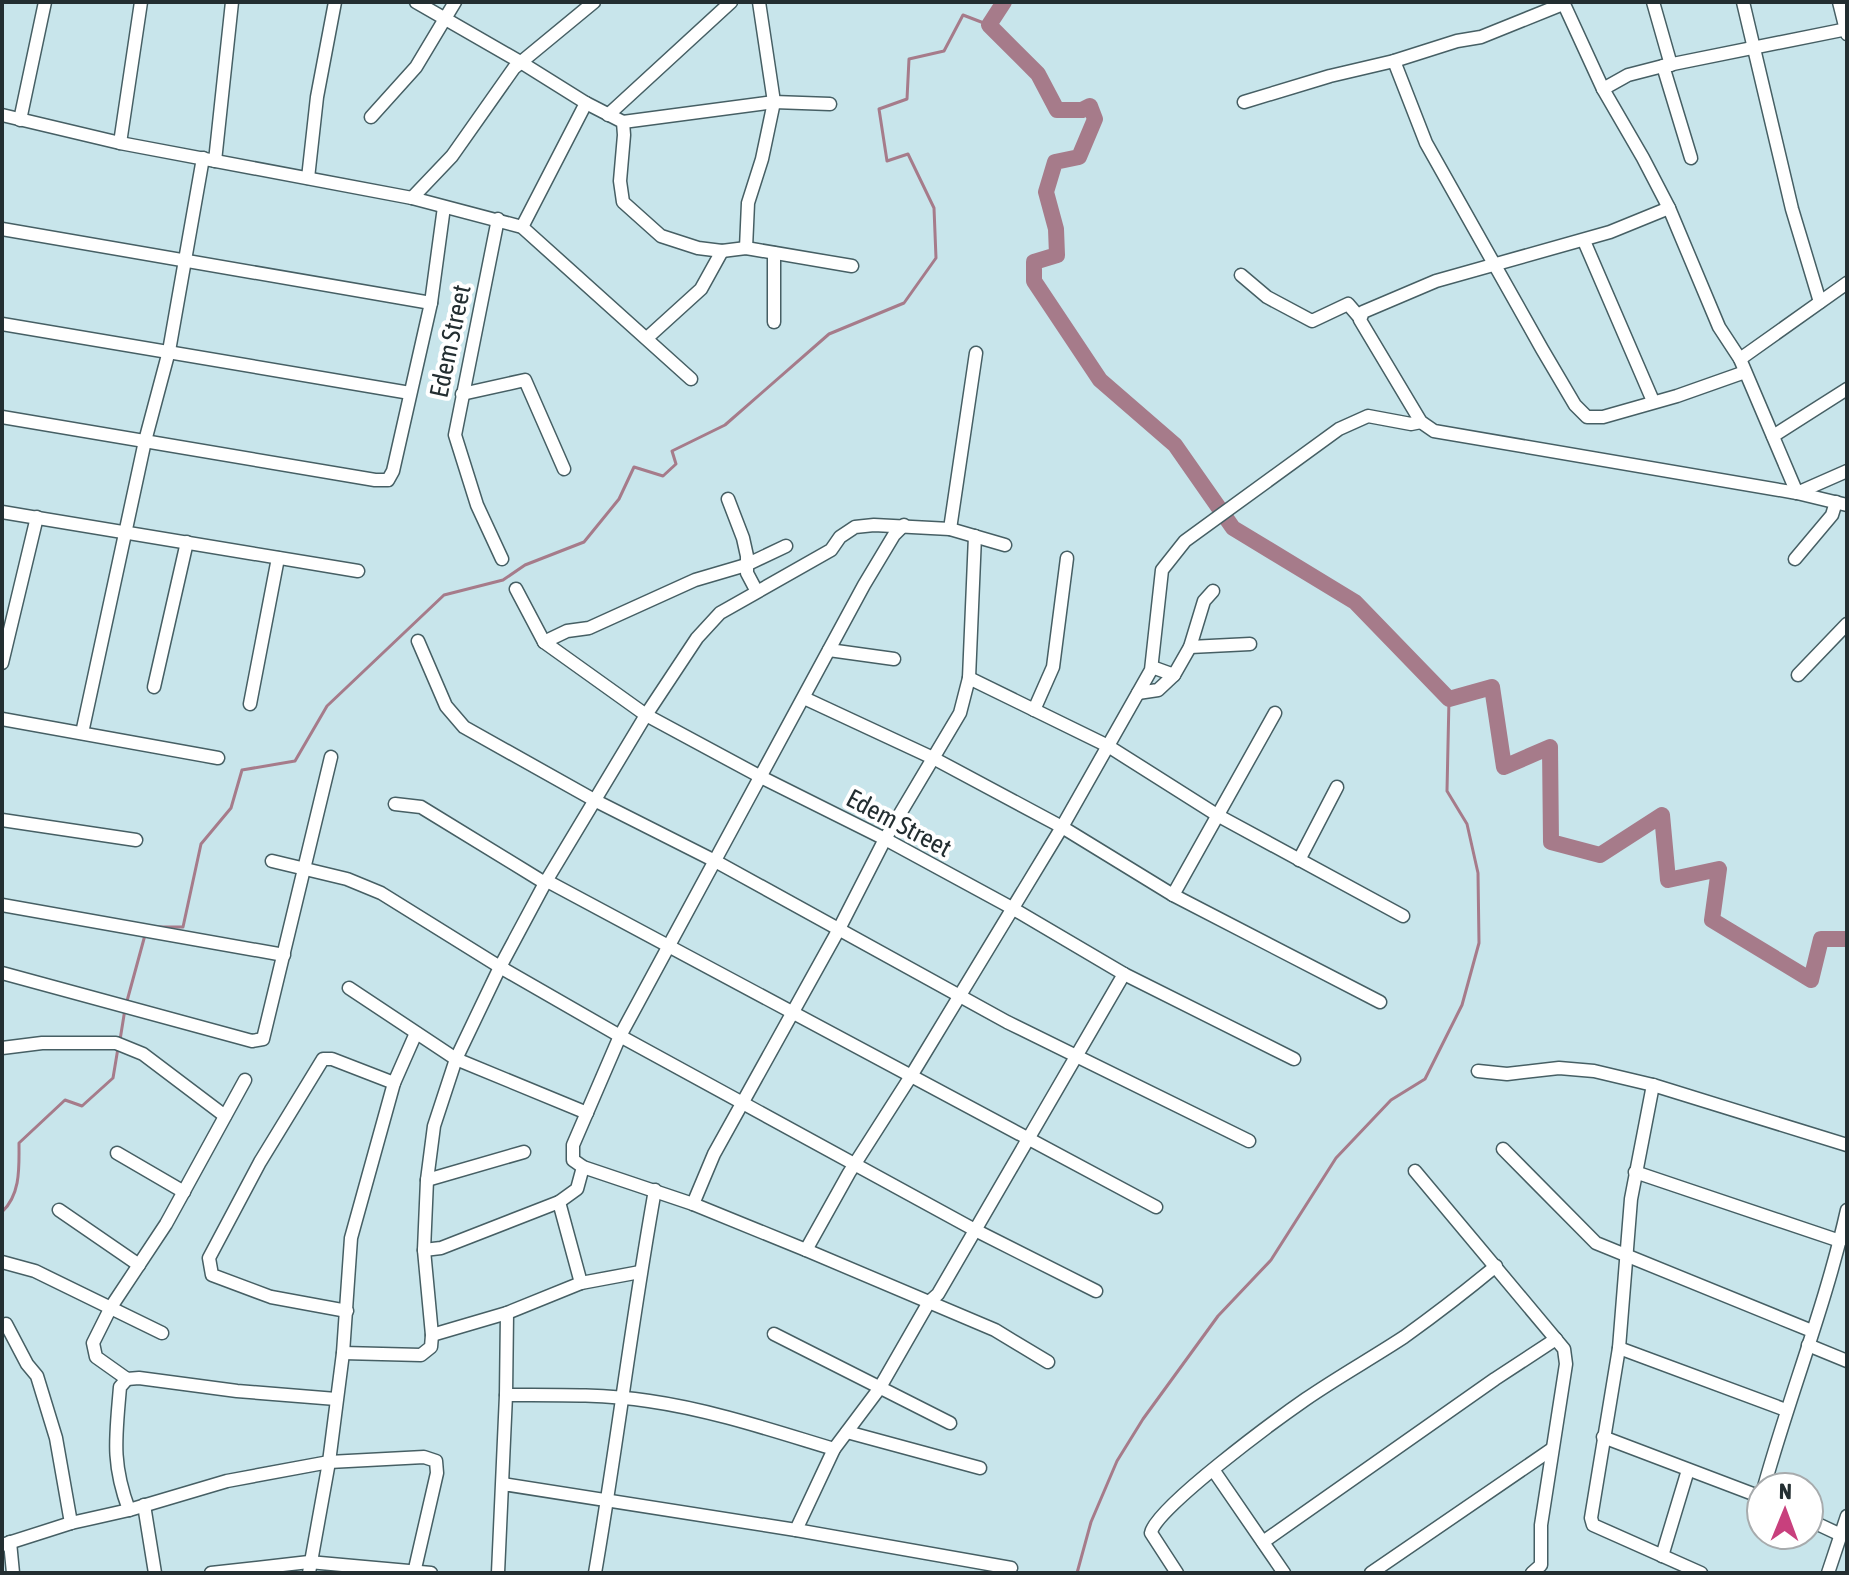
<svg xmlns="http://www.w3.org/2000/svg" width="1849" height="1575" viewBox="0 0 1849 1575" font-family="'Asap Condensed',sans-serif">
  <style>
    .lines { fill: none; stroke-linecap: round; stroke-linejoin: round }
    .stream { stroke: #a67b8a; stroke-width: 3 }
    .river { stroke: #a67b8a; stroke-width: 16 }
    .minor-casing { stroke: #465f64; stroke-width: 15 }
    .minor { stroke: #fff; stroke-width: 12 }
    .labels { text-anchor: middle; stroke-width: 8; stroke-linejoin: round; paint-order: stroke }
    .street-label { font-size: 26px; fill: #232e31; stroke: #fff }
  </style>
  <rect width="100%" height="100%" fill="#c8e5eb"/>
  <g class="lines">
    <!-- stream -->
    <g class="stream">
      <polyline points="158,927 183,927 201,844 231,808 242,770 295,761 327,706 444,595 503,580 525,565 584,542 619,499 634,467 663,476 676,464 672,451 725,425 829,334 904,303 936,258 934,208 908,154 887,161 879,109 907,99 909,59 944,51 963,15 989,25"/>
      <polyline points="127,1001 145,935"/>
      <polyline points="120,1040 125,1009"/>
      <path d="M2,1212C21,1194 19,1167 19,1143L65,1100L82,1106L113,1078L118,1048"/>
      <polyline points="1077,1573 1091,1522 1117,1461 1143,1419 1218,1316 1271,1260 1336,1158 1391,1100 1425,1079 1462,1005 1479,943 1478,873 1467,824 1447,791 1449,699"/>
    </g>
    <!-- river -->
    <polyline class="river" points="1004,2 989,25 1038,74 1057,110 1082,110 1090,106 1095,119 1079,157 1055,162 1046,192 1056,229 1057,255 1034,262 1034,281 1100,380 1175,445 1233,528 1355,602 1449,699 1492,687 1504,767 1550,747 1551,842 1600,855 1662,815 1668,880 1719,869 1712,920 1811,980 1821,939 1847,939"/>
    <!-- minor casing -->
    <g class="minor-casing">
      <g id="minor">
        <polyline points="416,2 522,63 586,103 522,227"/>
        <polyline points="1563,2 1603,89 1643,158 1669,208 1719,327 1740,359 1797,493 1847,471"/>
        <polyline points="1653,2 1671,65"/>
        <polyline points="1743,2 1792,209 1820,302"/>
        <polyline points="1839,2 1847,34"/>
        <polyline points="1394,61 1426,143 1542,349 1575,405 1587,417 1603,417 1677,396 1745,372"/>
        <polyline points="1663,66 1691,158"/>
        <polyline points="1603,89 1628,75 1663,66 1847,29"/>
        <polyline points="1244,102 1330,76 1394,61 1457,41 1481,37 1563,4"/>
        <polyline points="586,103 623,122 624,135 620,181 623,202 661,236 698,248 722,251 746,248 852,266"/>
        <polyline points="2,115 120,143 412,198 522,227 691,379"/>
        <polyline points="608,115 731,2"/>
        <polyline points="371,117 416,67 455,2"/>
        <polyline points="20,120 45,2"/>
        <polyline points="623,122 774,102 830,104"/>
        <polyline points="120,143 141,2"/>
        <polyline points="215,161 232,2"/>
        <polyline points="308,178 317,97 335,2"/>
        <polyline points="412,198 452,156 514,68 594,2"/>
        <polyline points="1669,208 1610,232 1436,281 1363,312 1360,320 1421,422 1434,431 1797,493 1847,505"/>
        <polyline points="498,219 455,435 477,505 502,559"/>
        <polyline points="2,229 431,303"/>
        <polyline points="1584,241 1653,401"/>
        <polyline points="746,248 748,203 762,159 774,102 759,2"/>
        <polyline points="774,253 774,322"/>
        <polyline points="1241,275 1267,297 1312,321 1348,304 1360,318"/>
        <polyline points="2,324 410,393"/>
        <polyline points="647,338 701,289 722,251"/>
        <polyline points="1740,359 1847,283"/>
        <polyline points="462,394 525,380 564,469"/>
        <polyline points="2,417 375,480 388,480 393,471 431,303 444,207"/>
        <polyline points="1773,436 1847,389"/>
        <polyline points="728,499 743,538 747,556 747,573 756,590"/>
        <polyline points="2,512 358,571"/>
        <polyline points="904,525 894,535 864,585 620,1036 573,1145 573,1160 583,1167 693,1204 806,1250 995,1330 1048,1362"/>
        <polyline points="950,529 976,353"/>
        <polyline points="1795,559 1832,515 1836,502"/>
        <polyline points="516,589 544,642 646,715 761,777 885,839 1012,908 1124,974 1294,1059"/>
        <polyline points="418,641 446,706 464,727 596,801 715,861 1007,1022 1249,1141"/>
        <polyline points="544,642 567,631 589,628 695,580 746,565 786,546"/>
        <polyline points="1190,647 1250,644"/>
        <polyline points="829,650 894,659"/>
        <polyline points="2,663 37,517"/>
        <polyline points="1152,667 1174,675 1190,647 1204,601 1213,591"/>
        <polyline points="1798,675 1847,624"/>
        <polyline points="969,678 1108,746 1217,815 1403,916"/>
        <polyline points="154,687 187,542"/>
        <polyline points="1138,693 1158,690 1174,675"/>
        <polyline points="804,698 933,758 1062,827 1173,895 1380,1002"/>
        <polyline points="250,704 278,558"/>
        <polyline points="1034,710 1053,667 1067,558"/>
        <polyline points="2,719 218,758"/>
        <polyline points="82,733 145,441 169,351 203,158"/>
        <polyline points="395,804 421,807 545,883"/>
        <polyline points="2,820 136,840"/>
        <polyline points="1299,860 1337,787"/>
        <polyline points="272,861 347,879 381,893 500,967 620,1036 975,1230 1096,1291"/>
        <polyline points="547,881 1156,1207"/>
        <polyline points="1173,895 1275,713"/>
        <polyline points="2,905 284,955"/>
        <polyline points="2,973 252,1041 263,1039 331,757"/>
        <polyline points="349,988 456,1059 587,1113"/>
        <polyline points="2,1048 42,1043 116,1043 143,1054 225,1116"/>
        <polyline points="1478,1071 1507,1074 1559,1068 1594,1071 1653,1085 1847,1145"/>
        <polyline points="245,1080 166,1224 111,1307 93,1343 96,1357 127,1379 139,1378 237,1391 336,1399"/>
        <polyline points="1653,1085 1631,1199 1619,1348 1591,1518 1593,1525 1701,1573"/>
        <polyline points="1503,1149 1596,1243 1812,1331"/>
        <polyline points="117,1153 184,1192"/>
        <polyline points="1415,1171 1564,1349 1566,1364 1541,1525 1541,1565 1532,1573"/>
        <polyline points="1635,1172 1840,1241"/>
        <polyline points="427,1180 524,1152"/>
        <polyline points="559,1202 581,1283"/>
        <polyline points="693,1204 714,1154 839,929 885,839 960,713 969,678 975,536"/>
        <polyline points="59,1210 139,1265"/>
        <polyline points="424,1250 441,1248 559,1202 577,1189 583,1167"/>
        <polyline points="806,1250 849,1173 911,1076 1062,827 1151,670 1162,570 1185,541 1339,429 1368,416 1411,424 1421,422"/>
        <polyline points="2,1262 35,1271 162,1333"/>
        <polyline points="347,1311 271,1297 212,1275 209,1258 260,1162 323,1059 332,1059 394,1083"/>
        <polyline points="6,1324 27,1364 37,1376 56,1438 71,1523"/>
        <polyline points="774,1334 950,1423"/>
        <polyline points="432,1335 507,1313 581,1283 640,1272"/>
        <polyline points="1808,1345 1847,1361"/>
        <polyline points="1619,1348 1786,1410"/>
        <polyline points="343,1353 421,1355 431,1347 432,1335 424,1250 427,1180 434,1126 456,1059 500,967 545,883 646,715 697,638 720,613 831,550 840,537 855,527 874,525 950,529 1005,545"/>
        <path d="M127,1379L120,1387C116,1436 111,1462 129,1510"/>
        <path d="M506,1395C553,1395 602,1394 649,1401C712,1410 774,1431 834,1449"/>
        <polyline points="847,1432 980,1468"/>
        <polyline points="1603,1437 1761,1497"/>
        <polyline points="1214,1471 1284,1573"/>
        <polyline points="503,1484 796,1530 1011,1568"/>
        <path d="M1764,1487C1790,1394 1826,1304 1847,1210"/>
        <polyline points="144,1505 155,1573"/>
        <polyline points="1809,1520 1841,1535"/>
        <polyline points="796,1530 834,1449 879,1389 929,1302 938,1294 1124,974"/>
        <polyline points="10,1542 13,1573"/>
        <polyline points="1263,1542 1495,1379 1556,1339"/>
        <polyline points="2,1545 71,1523 129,1510 227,1481 329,1462 424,1457 436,1461 437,1473 414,1573"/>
        <polyline points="1662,1556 1688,1470"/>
        <polyline points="211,1573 309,1562 431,1573"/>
        <polyline points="309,1573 329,1462 343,1353 351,1238 394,1083 416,1033"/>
        <polyline points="498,1573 506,1395 507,1313"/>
        <path d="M595,1573C617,1446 632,1317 655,1190"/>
        <path d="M1177,1573L1151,1533C1154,1509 1280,1417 1306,1399C1338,1377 1372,1358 1404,1337C1436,1314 1466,1291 1496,1266"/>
        <polyline points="1371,1573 1552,1449"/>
        <polyline points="1828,1573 1847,1516"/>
      </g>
    </g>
    <!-- minor -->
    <use href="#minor" class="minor"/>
  </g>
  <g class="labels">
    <!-- street labels -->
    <g class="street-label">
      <text transform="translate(450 341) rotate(-78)" y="9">Edem Street</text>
      <text transform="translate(899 823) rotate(28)" y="9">Edem Street</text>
    </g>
  </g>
  <!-- border -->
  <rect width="1849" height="1575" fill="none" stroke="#232e31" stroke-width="8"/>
  <!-- north arrow -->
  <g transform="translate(1785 1511) rotate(1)"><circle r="38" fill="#ffffff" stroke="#a7abad" stroke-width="2"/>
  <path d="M0-6L14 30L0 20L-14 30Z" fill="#c8407d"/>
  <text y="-12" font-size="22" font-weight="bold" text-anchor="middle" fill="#232e31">N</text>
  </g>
</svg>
